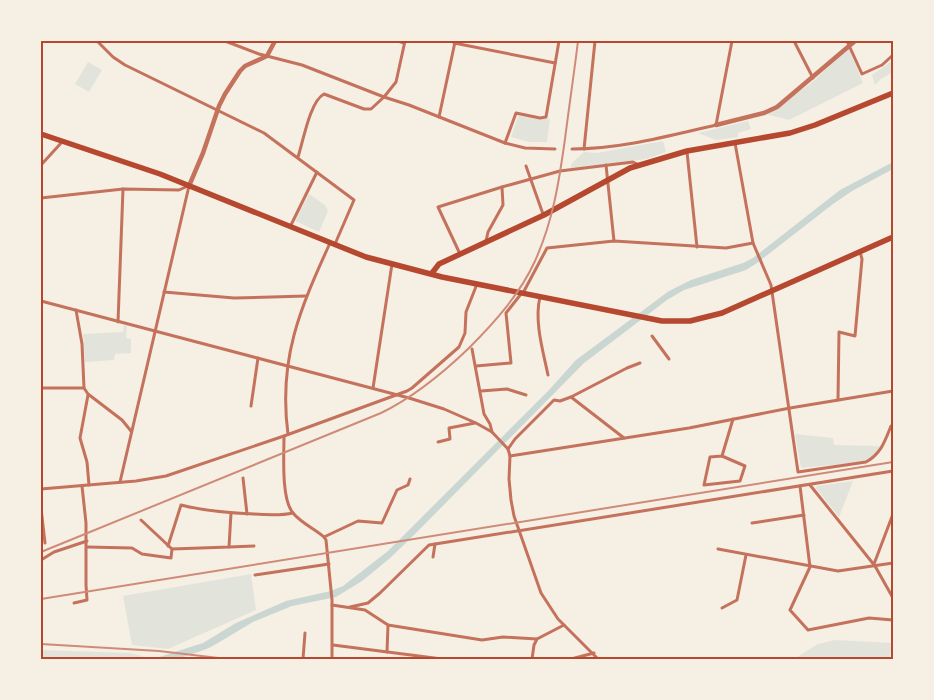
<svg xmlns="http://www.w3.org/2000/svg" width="934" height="700" viewBox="0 0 934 700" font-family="Ubuntu,sans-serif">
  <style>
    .green { fill: #e2e4dc }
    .water { fill: #c9d6d2 }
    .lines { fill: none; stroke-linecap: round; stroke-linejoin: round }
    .minor { stroke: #c5725c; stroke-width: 3 }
    .tertiary { stroke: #c5725c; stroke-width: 4.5 }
    .primary { stroke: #b5482f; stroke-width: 5.5 }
    .rail { stroke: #cf8b77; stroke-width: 2 }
    .neatline { fill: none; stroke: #b5482f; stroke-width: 2 }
  </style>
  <rect width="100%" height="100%" fill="#f6efe4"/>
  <!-- green -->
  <g class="green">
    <polygon points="849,48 863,83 789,120 766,114 810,84"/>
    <polygon points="893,60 893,72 881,79 875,85 872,75"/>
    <polygon points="88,62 102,70 89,92 75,84"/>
    <polygon points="519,114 550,119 547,142 529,142 511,137"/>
    <polygon points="748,121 751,129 738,133 738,137 716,140 698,133"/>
    <polygon points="663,141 666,152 646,159 571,168 571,164 584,152 597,153"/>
    <polygon points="309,194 325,205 328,211 319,232 295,221"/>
    <polygon points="124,325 127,326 126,338 131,339 131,353 115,354 114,360 85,362 83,334 123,332"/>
    <polygon points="795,434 833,438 834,445 880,446 874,459 866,462 801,468"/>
    <polygon points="853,481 839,517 816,488 817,486"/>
    <polygon points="251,574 256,610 168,649 132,645 123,596"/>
    <polygon points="835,640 893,643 893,650 888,659 794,659 818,644"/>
    <polygon points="41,650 130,653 149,658 41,659"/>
  </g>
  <!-- water -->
  <polygon class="water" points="893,162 893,169 852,191 833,204 757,263 746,270 684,290 667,300 584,363 413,536 389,559 362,581 336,597 292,606 253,622 211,647 201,651 177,659 153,659 203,643 236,623 286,601 331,591 343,586 388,551 549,390 576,360 669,291 691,280 743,263 753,258 840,190"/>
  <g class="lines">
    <!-- minor -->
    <g class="minor">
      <polyline points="97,41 113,57 125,65 264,133 354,200 335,244"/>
      <polyline points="225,41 259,54 302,65 384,97 409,105 505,143 525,148 555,149"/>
      <polyline points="398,41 404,43"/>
      <polyline points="794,41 813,78"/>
      <polyline points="847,41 862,74 882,65 893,55"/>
      <polyline points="454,43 555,63"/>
      <polyline points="439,117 455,42"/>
      <polyline points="505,143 516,113 540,118 546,117 559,41"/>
      <path d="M735,143L753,243L771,285L798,472L866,462C881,454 885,441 891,426H893"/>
      <path d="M572,149C621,149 668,136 716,125L732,41"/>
      <polyline points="584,149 595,41"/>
      <polyline points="687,152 697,247"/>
      <path d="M298,157C303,142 310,101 324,94L364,109H371L384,97L396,82L405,41"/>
      <polyline points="41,165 62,142"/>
      <polyline points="606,165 614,241"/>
      <polyline points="526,166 543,214"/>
      <polyline points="41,198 123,189 179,190 188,186"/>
      <polyline points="290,227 317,172"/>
      <polyline points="486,241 488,232 503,205 502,187 560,171 633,162 639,165"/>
      <polyline points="460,254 438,207 502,187"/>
      <polyline points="164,292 234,298 306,296"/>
      <polyline points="523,293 547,248 614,241 726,248 753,243"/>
      <path d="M540,297C534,321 543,351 548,375"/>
      <polyline points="41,301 409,398 444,409 476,423 492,432 508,449 510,456 509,479 511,500 514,516 541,593 558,619 598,659"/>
      <polyline points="76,310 82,344 84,388 88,394 122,420 131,431"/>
      <polyline points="118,322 123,189"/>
      <polyline points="652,336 669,359"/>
      <polyline points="472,349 484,414 490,424 492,432"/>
      <polyline points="476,366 511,363 506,313 521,294"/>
      <polyline points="41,388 84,388"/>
      <polyline points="373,388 392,264"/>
      <polyline points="481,391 507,389 526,395"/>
      <polyline points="88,395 80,438 87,462 89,485"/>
      <polyline points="838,400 839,332 855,336 862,259 860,252"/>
      <polyline points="251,406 258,358"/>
      <path d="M288,434C278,359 300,309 330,243"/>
      <path d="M284,436C284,455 281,499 293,513C301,523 315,529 324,537L326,540L332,600V659"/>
      <polyline points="624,438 571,397 627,368 640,363"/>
      <polyline points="438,442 450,439 449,428 475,423"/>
      <polyline points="508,449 515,439 554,400 560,401 571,397"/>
      <polyline points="510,456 689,428 790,408 893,391"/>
      <polyline points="722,456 710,457 704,485 740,481 745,466 722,456 733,419"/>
      <polyline points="243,478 247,514"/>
      <polyline points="120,482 189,186"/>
      <polyline points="810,485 875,566 893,598"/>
      <polyline points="800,486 810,567 790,610 808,630 869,618 893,620"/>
      <polyline points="41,489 136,481 166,476 284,436 407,391 412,388 459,347 465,333 466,312 477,284"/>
      <polyline points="41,508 45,543"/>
      <polyline points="141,520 172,549"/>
      <polyline points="752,523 804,515"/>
      <polyline points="324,537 358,521 382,523 397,490 408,485 410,479"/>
      <path d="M168,546L181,505C205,511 229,513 254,514C267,515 280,516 293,513"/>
      <polyline points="87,547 132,548 142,554 171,558 172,549 229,547 231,513"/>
      <polyline points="229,547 254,546"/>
      <polyline points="718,549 838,571 893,563"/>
      <polyline points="433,557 435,544"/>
      <polyline points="41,560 54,552 87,541"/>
      <polyline points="874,564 893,514"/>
      <polyline points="255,575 329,564"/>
      <polyline points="74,603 87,600 86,585 86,523 82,486"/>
      <polyline points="332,605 365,610 388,625 482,640 503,637 537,639 564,625"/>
      <polyline points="350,607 368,603 380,593 429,545 893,471"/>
      <polyline points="722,608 737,600 746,555"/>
      <polyline points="333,645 442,659"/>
      <polyline points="387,652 388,625"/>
      <polyline points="303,659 305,633"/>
      <polyline points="532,659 534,645 537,639"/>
      <polyline points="571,659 594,653"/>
    </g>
    <!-- tertiary -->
    <g class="tertiary">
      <polyline points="716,125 764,113 777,107 855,41"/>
      <polyline points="189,186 203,153 219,106 225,94 240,71 245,66 267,56 275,41"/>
    </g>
    <!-- primary -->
    <g class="primary">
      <polyline points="41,134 160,174 366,257 442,277 662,321 690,321 722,313 893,237"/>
      <polyline points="432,273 439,264 544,215 630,168 687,151 790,133 815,125 893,93"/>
    </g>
    <!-- rail -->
    <g class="rail">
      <path d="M41,552L381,413C414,397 442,374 469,348C495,322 520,294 535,261C553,221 559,182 565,139C569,107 574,74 578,41"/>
      <polyline points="41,599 893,462"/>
      <polyline points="41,644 159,651 227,659"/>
    </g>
  </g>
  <!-- border -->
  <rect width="934" height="700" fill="none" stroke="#f6efe4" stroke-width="85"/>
  <rect x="42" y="42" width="850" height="616" class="neatline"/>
</svg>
